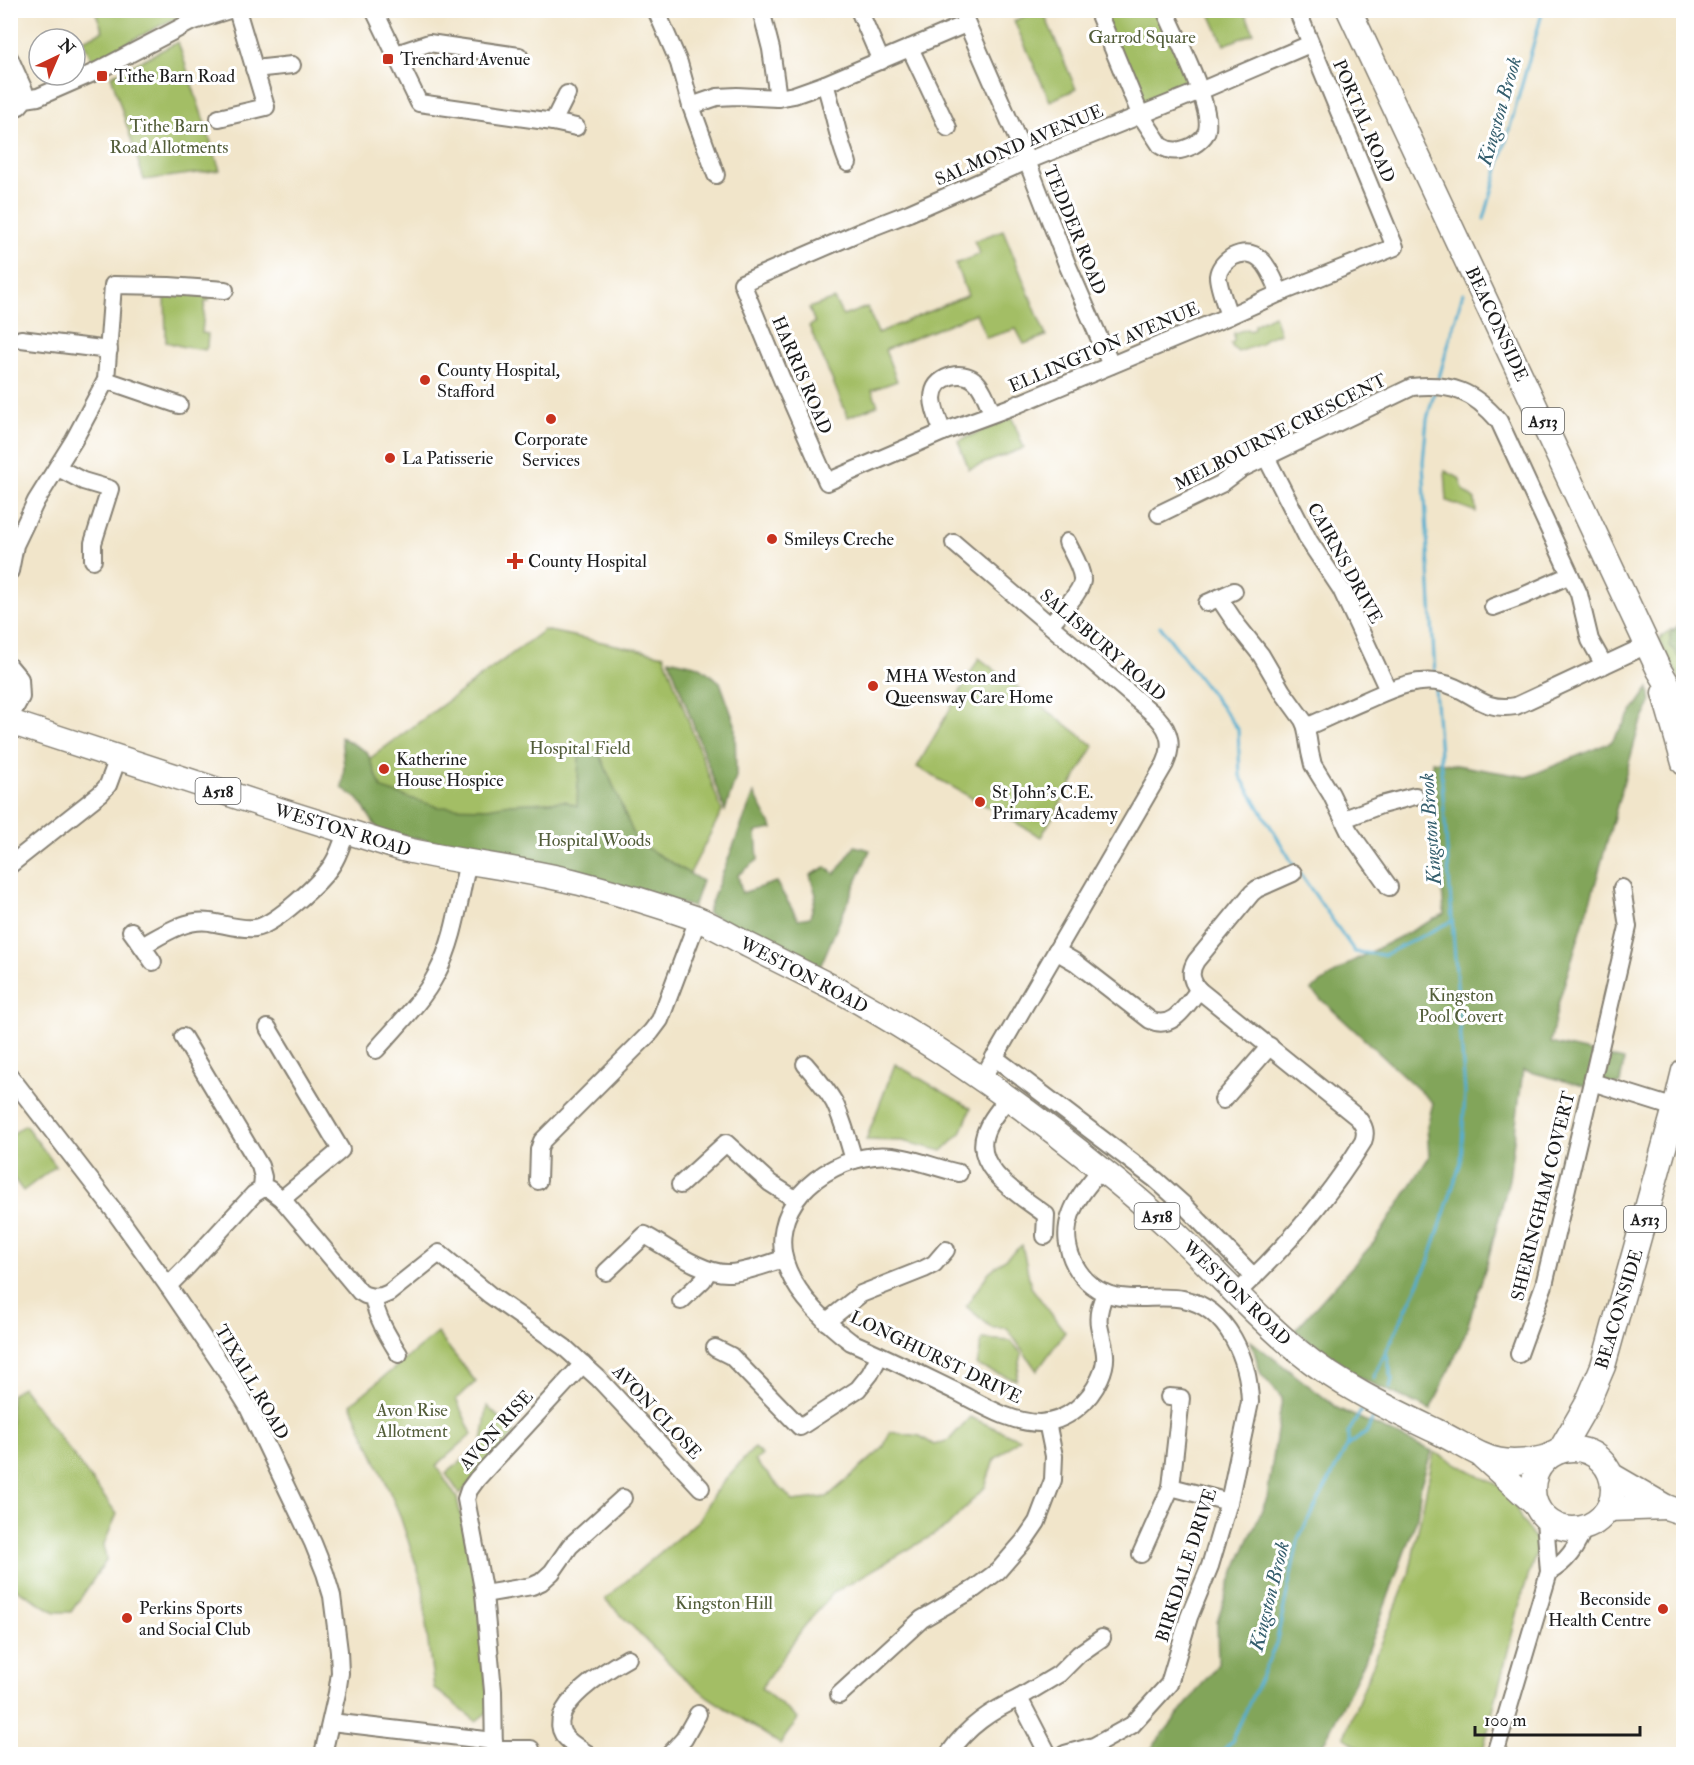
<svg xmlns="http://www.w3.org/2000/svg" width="1694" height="1765" viewBox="0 0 1694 1765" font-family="'IM FELL Double Pica',serif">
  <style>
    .green { fill: #a3be65; stroke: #606d40; stroke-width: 1.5 }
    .forest { fill: #82a55a; stroke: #4f603b; stroke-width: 1.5 }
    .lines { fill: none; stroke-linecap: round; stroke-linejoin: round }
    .stream { stroke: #52aed0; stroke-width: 3 }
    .minor-casing { stroke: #868073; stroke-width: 20 }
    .highway-casing { stroke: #868073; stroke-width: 27 }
    .minor { stroke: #fff; stroke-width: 16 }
    .highway { stroke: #fff; stroke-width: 24 }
    .poi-dot { fill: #c8321e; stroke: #fff; stroke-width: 2 }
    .labels { text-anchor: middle; stroke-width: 6; stroke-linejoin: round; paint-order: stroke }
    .shield { fill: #fff; stroke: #606060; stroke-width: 1.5 }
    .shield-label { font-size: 16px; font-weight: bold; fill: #1c1c1c }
    .park-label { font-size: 18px; fill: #525d39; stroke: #fff }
    .poi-label { font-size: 18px; fill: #1c1c1c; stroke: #fff; text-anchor: start }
    .street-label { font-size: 18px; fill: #1c1c1c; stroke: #fff }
    .water-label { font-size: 20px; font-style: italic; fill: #345e6d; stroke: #fff }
  </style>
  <rect width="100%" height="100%" fill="#fff"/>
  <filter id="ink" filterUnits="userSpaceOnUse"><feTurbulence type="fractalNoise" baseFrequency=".0167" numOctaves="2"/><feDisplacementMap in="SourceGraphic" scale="12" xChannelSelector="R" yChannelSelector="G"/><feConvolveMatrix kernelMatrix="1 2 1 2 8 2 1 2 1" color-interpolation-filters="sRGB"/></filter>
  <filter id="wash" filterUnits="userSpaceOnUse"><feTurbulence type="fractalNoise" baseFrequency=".008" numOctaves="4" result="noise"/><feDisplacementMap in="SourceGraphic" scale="24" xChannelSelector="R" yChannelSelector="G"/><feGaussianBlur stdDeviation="1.35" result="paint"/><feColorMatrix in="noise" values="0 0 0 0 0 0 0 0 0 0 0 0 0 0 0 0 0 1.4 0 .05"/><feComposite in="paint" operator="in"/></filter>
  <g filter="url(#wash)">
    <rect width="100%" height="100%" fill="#f1e5ca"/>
    <!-- green -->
    <g class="green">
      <polygon points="1039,10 1043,11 1076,89 1050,101 1014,21"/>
      <polygon points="95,11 193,11 179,16 92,61 83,40 103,31"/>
      <path d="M1102,11H1160L1187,79L1182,93C1168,98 1153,108 1139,98Z"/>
      <polygon points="1209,11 1244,11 1254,33 1224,45"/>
      <polygon points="178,42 220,170 144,180 111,76"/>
      <polygon points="1003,230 1046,336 1024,344 1016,329 986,338 976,313 885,350 897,381 872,390 878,405 848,417 809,326 815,323 809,308 834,299 843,316 867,307 878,333 968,295 955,264 980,254 974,241"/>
      <polygon points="165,292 210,293 209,301 205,301 202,333 208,334 207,347 205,350 184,347 166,342"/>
      <polygon points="1274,315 1280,333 1264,339 1261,344 1238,352 1233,348 1231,344 1234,341 1234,333 1247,329 1250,331 1254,329 1254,325"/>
      <polygon points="1012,418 1024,448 969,469 958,441"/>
      <polygon points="1445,471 1459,478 1464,491 1475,500 1476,512 1447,501"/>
      <polygon points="1672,629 1674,629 1670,634 1678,657 1683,660 1683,685 1659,641 1663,635"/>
      <polygon points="544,630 664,655 722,811 686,881 522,846 349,794 353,771"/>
      <polygon points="979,658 1094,746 1041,837 917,767"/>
      <polygon points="895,1064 971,1108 961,1133 942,1151 902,1141 866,1140"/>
      <polygon points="25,1125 56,1166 23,1191 11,1175 10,1136"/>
      <polygon points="1022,1245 1031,1287 1065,1332 1037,1371 1007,1328 992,1328 966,1306 989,1272"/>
      <polygon points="437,1333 476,1382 456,1399 472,1434 436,1466 457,1498 478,1594 489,1711 476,1721 434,1688 427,1635 423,1586 399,1513 351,1404"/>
      <polygon points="982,1339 1011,1341 1022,1354 1016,1380 977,1366"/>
      <polygon points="22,1387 117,1514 104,1544 106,1561 71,1612 55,1612 11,1586 11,1395"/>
      <polygon points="487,1406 515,1433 460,1494 446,1474 482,1443"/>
      <path d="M970,1417L1019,1439L994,1460L985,1487L947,1527L833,1593L803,1628L761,1688L798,1719L780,1744L708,1697L679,1673L605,1599L700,1519C710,1493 735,1469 754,1448L762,1455L755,1461L793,1501L827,1497L883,1448L890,1432L920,1436L934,1445L949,1440Z"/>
      <polygon points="1434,1452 1509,1491 1521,1519 1539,1544 1522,1595 1482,1754 1368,1754 1344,1737 1409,1574"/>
    </g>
    <!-- forest -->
    <g class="forest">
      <polygon points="1683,620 1683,660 1678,657 1675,651 1670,646 1670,634"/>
      <polygon points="669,659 699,666 720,682 735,724 736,777 725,811"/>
      <polygon points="1649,688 1651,703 1639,727 1595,885 1559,1001 1550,1043 1624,1060 1620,1084 1587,1087 1523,1070 1509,1179 1488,1260 1465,1334 1431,1410 1344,1371 1295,1330 1376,1240 1429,1157 1427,1126 1433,1103 1311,990 1353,961 1444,914 1432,761 1527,777 1611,742"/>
      <polygon points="341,737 367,752 382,789 438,807 488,808 510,804 565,801 577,806 579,754 599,752 637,842 702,881 693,907 509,856 379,831 358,799 342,788 344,766"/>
      <polygon points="754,793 773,829 756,832 758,860 738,875 742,893 776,882 798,919 810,917 816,895 810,875 826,867 835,874 855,846 870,850 820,967 707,913"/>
      <polygon points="1251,1341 1339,1409 1432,1451 1421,1484 1417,1518 1364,1663 1318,1754 1147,1754 1218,1664 1217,1622 1230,1582 1267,1498 1282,1398 1261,1374"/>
    </g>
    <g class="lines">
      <!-- stream -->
      <g class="stream">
        <polyline points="1484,219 1543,10"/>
        <polyline points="1438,381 1463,293"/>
        <polyline points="1434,393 1427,419 1423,462 1435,676"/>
        <polyline points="1160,626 1238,729 1240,776 1295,867"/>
        <polyline points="1299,872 1355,952 1384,955 1452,921"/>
        <polyline points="1373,1379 1385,1354"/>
        <polyline points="1390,1388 1392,1379 1386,1352 1428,1263 1461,1162 1465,1093 1435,688"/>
        <polyline points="1348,1445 1348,1433 1361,1411"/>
        <polyline points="1220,1754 1232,1741 1276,1644 1299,1537 1348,1445 1366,1433 1373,1418"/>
      </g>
    </g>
  </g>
  <g filter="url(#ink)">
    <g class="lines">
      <!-- minor casing -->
      <g class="minor-casing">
        <g id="minor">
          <polyline points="374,10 419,103 553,122 567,94"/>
          <polyline points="656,10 679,63 691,106 716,175"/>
          <polyline points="761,10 771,49 778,98"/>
          <polyline points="859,10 881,61"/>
          <polyline points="961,10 1027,161 1067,264 1111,365"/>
          <path d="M1097,10L1140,114L1161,146C1172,153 1181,151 1192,146C1197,143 1203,139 1206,133C1216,112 1175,34 1165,10"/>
          <polyline points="1297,10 1395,247 1280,293 1229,316 1011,407 943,432 827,482 783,382 742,283 860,232 909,213 1027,161 1200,91 1310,44"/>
          <polyline points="910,48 948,128"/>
          <polyline points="396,54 429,43 519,56"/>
          <polyline points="10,59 24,90 25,99"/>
          <polyline points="254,69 292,65"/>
          <path d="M825,84C834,110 837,138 848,163"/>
          <polyline points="691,106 717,97 737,96 778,98 794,95 825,84 966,24"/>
          <polyline points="10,110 19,106 25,99 38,97 93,73 191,22 229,10"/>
          <polyline points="219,118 266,107 237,10"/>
          <polyline points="553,122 576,127"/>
          <path d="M1229,316C1226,306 1218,286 1218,276C1219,268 1226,261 1232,257C1261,243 1271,273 1280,293"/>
          <polyline points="21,339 109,350"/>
          <polyline points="106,380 179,405"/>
          <path d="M943,432C935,412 922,386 951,376C959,374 968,375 974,380C983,387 988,403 992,413"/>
          <polyline points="1266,457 1309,541 1341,589 1388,690"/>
          <polyline points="58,468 83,481 110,489 93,543 93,560"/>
          <path d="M1159,514L1221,484L1241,469L1412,387C1452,383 1473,391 1499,421L1579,594L1590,640L1604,665"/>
          <path d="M954,543L1157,717C1171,732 1173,746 1165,764L982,1079"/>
          <polyline points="10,571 15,545 36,501 74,440 106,380 113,285 169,286 225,290"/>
          <polyline points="1219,598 1237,625 1261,655 1282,691 1303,720 1306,727 1310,752 1313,765 1331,794 1349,831 1389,887"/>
          <polyline points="1207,603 1234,591"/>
          <polyline points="1493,607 1523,596 1570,575"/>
          <path d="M1050,625C1058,614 1084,591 1082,578C1081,566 1072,553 1067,542"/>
          <polyline points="10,667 20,679 21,697 10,717"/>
          <path d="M1306,727C1325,719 1343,710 1362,702C1388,691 1413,677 1442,683C1472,689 1479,712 1516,706L1647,645"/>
          <polyline points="1344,819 1381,805 1415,796"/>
          <polyline points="10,865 101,793 108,785 118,758"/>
          <polyline points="1622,888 1628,927 1592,1082 1675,1108"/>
          <path d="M131,931L142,946C162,935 186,918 210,922C224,924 241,930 255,928C275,925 321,882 332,865C339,855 342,842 347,831"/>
          <polyline points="142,946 153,962"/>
          <path d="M1056,951L1075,962L1150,1020C1173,1031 1186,1005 1199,990L1358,1118C1364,1126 1367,1132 1363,1142C1328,1199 1285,1248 1236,1294"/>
          <path d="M1199,990C1191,981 1189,972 1196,961L1252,893L1257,889L1293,873"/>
          <polyline points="268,1028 341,1150 282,1199"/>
          <path d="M376,1050C397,1026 422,1002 437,973C455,939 459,899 468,862"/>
          <polyline points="994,1057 1156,1180 1184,1205 1254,1277"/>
          <path d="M805,1064C815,1076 826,1088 834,1102C843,1120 848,1140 854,1160"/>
          <polyline points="10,1076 115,1212 168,1286 227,1373 247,1405 313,1543 325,1573 332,1596 339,1651 340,1673 337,1693 323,1754"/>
          <path d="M1008,1099C999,1109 989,1121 985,1134C973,1170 1023,1197 1046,1215L1045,1236"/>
          <polyline points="1223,1100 1270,1046"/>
          <path d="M959,1173C931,1167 903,1153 874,1156C819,1162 764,1211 788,1270C799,1297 828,1325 851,1342C886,1357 920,1374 955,1391C981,1404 1010,1423 1040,1423C1067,1422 1090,1401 1100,1378C1110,1356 1103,1347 1099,1325C1097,1314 1101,1303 1105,1293"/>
          <polyline points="538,1181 539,1150 542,1141 651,1032 660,1020 698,919"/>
          <polyline points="680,1185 726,1143 770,1183 795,1199"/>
          <path d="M262,1189H269L282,1199L360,1292L365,1295L373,1297C377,1319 388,1336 399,1354"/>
          <path d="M606,1272L645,1235C668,1248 704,1275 730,1273C748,1272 766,1264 784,1259"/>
          <polyline points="168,1286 187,1267 254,1194 262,1189 263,1177 260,1166 183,1037"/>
          <polyline points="373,1297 382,1296 389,1293 439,1253 490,1295 564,1347 598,1378 701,1488"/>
          <polyline points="681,1301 703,1280 709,1270"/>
          <polyline points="826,1322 861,1294 924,1269 934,1264 946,1250"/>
          <polyline points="715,1348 731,1356 800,1427 858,1389 870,1374 880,1355"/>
          <polyline points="1519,1354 1544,1285 1592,1082"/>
          <polyline points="1169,1397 1181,1398 1171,1487 1229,1502"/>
          <polyline points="1141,1554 1171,1487"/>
          <path d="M1549,1572C1566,1563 1578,1546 1583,1529"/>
          <polyline points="484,1594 532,1586 541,1582 552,1572 570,1546 623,1498"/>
          <polyline points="839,1695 922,1619 974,1589 998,1571 1024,1541 1037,1522 1053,1480 1054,1456 1047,1422"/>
          <polyline points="331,1722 494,1741"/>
          <polyline points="494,1749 531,1749"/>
          <path d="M950,1752C968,1726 991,1711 1019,1698"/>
          <polyline points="494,1754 493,1691 484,1594 466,1499 469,1490 477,1479 583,1364"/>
          <path d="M588,1754C580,1749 568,1742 563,1734C547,1706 608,1669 628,1658"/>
          <polyline points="670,1754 684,1739 698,1714"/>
          <polyline points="1048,1754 1019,1698 1059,1674 1079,1654 1102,1638"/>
          <path d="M1065,1754L1094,1746L1132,1725L1169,1684L1189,1617L1210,1566L1229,1502L1250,1402C1249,1361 1229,1308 1183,1299C1161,1295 1137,1301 1115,1296C1080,1289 1058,1248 1071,1214C1077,1197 1090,1183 1101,1169"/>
          <polyline points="1495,1754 1549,1572 1545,1520"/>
        </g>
      </g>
      <!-- highway casing -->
      <g class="highway-casing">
        <g id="highway">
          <polyline points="1349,10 1659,670 1684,711"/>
          <polyline points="1664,693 1684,763"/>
          <path d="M10,722L263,805L403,849C461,863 522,868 580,883C618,893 658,905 695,918C713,925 731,936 748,945C778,960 808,975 838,990C931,1041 1020,1103 1102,1170C1125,1188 1147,1207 1168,1226C1212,1267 1252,1313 1298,1351C1339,1385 1388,1408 1436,1431C1483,1454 1493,1471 1548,1457"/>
          <circle cx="1573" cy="1489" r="40"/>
          <polyline points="1560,1451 1586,1406 1603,1366 1675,1108 1684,1071"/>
          <polyline points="1483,1457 1535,1504"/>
          <polyline points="1611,1475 1666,1507 1684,1513"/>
          <polyline points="1608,1509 1666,1507"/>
        </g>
      </g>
      <!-- minor -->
      <use href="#minor" class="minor"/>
      <!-- highway -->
      <use href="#highway" class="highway"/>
    </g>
  </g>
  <!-- markers -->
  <g class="poi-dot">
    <rect x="382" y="53" width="12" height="12" rx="3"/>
    <rect x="96" y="70" width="12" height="12" rx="3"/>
    <circle cx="425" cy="380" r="6"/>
    <circle cx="551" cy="419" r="6"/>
    <circle cx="390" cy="458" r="6"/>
    <circle cx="772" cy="539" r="6"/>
    <path d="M512 552h6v6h6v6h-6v6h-6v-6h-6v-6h6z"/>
    <circle cx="873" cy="686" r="6"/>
    <circle cx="384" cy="769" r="6"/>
    <circle cx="980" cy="802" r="6"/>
    <circle cx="1663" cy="1609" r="6"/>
    <circle cx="127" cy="1618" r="6"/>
  </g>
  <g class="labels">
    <!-- shield labels -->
    <g class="shield">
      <rect x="1522" y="408" width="42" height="26" rx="4.5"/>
      <rect x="195.5" y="778" width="45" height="26" rx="4.5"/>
      <rect x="1134.5" y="1203" width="45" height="26" rx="4.5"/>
      <rect x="1624" y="1206" width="42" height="26" rx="4.5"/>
    </g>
    <g class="shield-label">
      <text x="1543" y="427">A513</text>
      <text x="218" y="797">A518</text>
      <text x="1157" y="1222">A518</text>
      <text x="1645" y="1225">A513</text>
    </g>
    <!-- park labels -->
    <g class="park-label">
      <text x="1142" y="43">Garrod Square</text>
      <text x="169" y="132">Tithe Barn<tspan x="169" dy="21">Road Allotments</tspan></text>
      <text x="580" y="754">Hospital Field</text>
      <text x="594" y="846">Hospital Woods</text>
      <text x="1461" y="1001">Kingston<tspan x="1461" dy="21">Pool Covert</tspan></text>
      <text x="412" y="1416">Avon Rise<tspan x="412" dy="21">Allotment</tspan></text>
      <text x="724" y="1609">Kingston Hill</text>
    </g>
    <!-- poi labels -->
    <g class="poi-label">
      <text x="400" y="65">Trenchard Avenue</text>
      <text x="114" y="82">Tithe Barn Road</text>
      <text x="437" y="376">County Hospital,<tspan x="437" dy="21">Stafford</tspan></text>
      <text x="551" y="445" text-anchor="middle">Corporate<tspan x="551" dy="21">Services</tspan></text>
      <text x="402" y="464">La Patisserie</text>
      <text x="784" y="545">Smileys Creche</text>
      <text x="528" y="567">County Hospital</text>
      <text x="885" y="682">MHA Weston and<tspan x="885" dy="21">Queensway Care Home</tspan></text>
      <text x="396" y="765">Katherine<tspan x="396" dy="21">House Hospice</tspan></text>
      <text x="992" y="798">St John's C.E.<tspan x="992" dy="21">Primary Academy</tspan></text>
      <text x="1651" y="1605" text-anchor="end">Beconside<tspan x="1651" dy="21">Health Centre</tspan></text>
      <text x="139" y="1614">Perkins Sports<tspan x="139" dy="21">and Social Club</tspan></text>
    </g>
    <!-- street labels -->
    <g class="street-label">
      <text transform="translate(1364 121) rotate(67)" y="6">PORTAL ROAD</text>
      <text transform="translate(1019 145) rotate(-23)" y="6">SALMOND AVENUE</text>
      <text transform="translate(1075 230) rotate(68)" y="6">TEDDER ROAD</text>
      <text transform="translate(1497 324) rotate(65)" y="6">BEACONSIDE</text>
      <text transform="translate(1104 347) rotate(-23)" y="6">ELLINGTON AVENUE</text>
      <text transform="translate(802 375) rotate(67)" y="6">HARRIS ROAD</text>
      <text transform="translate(1280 432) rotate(-27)" y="6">MELBOURNE CRESCENT</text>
      <text transform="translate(1345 563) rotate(61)" y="6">CAIRNS DRIVE</text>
      <text transform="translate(1103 645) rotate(41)" y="6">SALISBURY ROAD</text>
      <text transform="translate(343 830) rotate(17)" y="6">WESTON ROAD</text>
      <text transform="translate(804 975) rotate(28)" y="6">WESTON ROAD</text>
      <text transform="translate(1543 1196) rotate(-76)" y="6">SHERINGHAM COVERT</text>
      <text transform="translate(1237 1293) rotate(44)" y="6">WESTON ROAD</text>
      <text transform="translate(1619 1309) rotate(-73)" y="6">BEACONSIDE</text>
      <text transform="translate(936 1357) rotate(26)" y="6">LONGHURST DRIVE</text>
      <text transform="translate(252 1382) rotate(60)" y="6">TIXALL ROAD</text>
      <text transform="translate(657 1412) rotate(47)" y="6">AVON CLOSE</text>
      <text transform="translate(496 1430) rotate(-48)" y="6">AVON RISE</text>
      <text transform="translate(1186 1565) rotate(-72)" y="6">BIRKDALE DRIVE</text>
    </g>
    <!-- water labels -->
    <g class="water-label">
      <text transform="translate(1499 111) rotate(-74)" y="7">Kingston Brook</text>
      <text transform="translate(1430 829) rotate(-94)" y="7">Kingston Brook</text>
      <text transform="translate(1269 1596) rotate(-76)" y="7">Kingston Brook</text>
    </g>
  </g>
  <!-- margin -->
  <rect width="1694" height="1765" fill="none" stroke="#fff" stroke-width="36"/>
  <!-- north arrow -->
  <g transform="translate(57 57) rotate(44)"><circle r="28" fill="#ffffff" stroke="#a4a4a4" stroke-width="1.5"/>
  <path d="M0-4.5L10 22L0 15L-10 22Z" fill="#c8321e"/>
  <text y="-9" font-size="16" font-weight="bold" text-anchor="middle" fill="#1c1c1c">N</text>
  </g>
  <!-- scale -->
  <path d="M1475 1726v9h165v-9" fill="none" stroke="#1c1c1c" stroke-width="3"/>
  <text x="1484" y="1726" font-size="18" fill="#1c1c1c" stroke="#ffffff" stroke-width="4.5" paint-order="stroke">100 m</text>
</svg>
